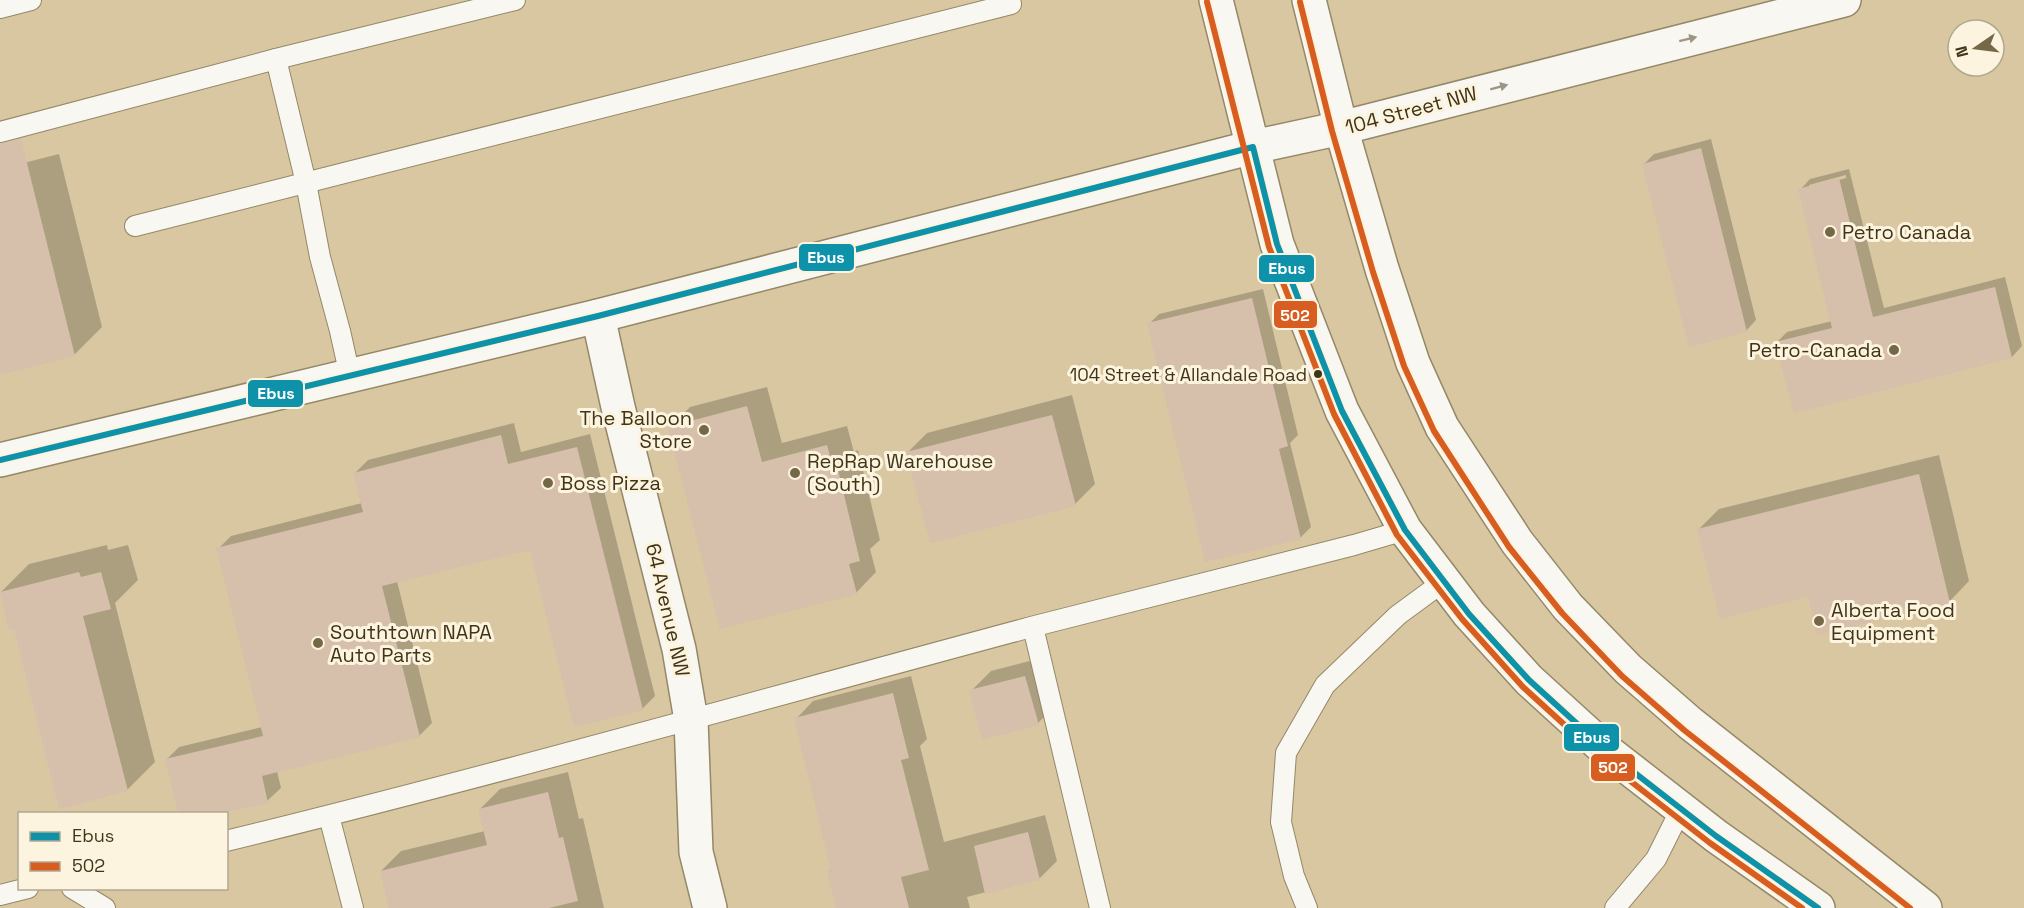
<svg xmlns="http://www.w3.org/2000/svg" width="2024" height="908" viewBox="0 0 2024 908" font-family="'Space Grotesk',sans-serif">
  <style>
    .shadow { fill: #0003; fill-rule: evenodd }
    .building { fill: #d6bfab }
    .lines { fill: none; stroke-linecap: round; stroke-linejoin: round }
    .service-casing { stroke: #948868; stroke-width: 22 }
    .minor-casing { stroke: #948868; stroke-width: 36 }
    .secondary-casing { stroke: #948868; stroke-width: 36 }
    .service { stroke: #f9f7f1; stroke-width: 20 }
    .minor { stroke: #f9f7f1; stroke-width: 33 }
    .secondary { stroke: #f9f7f1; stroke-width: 33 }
    .bus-1-casing { stroke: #fdf4e0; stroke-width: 10 }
    .bus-2-casing { stroke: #fdf4e0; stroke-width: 10 }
    .bus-1 { stroke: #0d92a9; stroke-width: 6 }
    .bus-2 { stroke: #d75e20; stroke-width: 6 }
    .oneway { fill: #9c9684 }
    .poi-dot { fill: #756847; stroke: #fdf4e0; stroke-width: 2 }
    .bus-dot { fill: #403517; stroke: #fdf4e0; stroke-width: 2 }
    .labels { text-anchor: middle; stroke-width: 6; stroke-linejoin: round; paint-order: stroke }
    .bus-label { font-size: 18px; fill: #403517; stroke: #fdf4e0; text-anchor: end }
    .street-label { font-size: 20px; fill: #403517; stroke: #fdf4e0 }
    .poi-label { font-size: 20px; fill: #403517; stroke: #fdf4e0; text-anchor: start }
    .line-badge { stroke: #fdf4e0; stroke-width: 2 }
    .badge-label { font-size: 16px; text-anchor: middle; font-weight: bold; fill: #fff }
  </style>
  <rect width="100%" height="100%" fill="#d8c7a1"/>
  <!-- shadow -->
  <g class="shadow">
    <polygon points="1711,139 1756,320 1746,331 1644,164 1654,154"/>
    <polygon points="59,154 102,327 75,354 0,373 0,169"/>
    <path d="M1849,169L1884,308L2005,277L2022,346L2012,357L1777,342L1787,332L1832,321L1800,190L1810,179ZM1846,175V178L1809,188V185Z"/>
    <polygon points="1263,289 1298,435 1290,443 1311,527 1300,538 1149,324 1159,314"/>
    <polygon points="767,387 782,443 847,426 854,452 858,450 880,540 870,549 876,572 856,593 670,427 690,407"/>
    <polygon points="1072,395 1095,484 1075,504 907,453 927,433"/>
    <polygon points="514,423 521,452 590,434 655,696 642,709 531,548 397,581 432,723 419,736 277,771 281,788 267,801 214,814 179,814 166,760 179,747 262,727 218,549 231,536 362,503 355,473 368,460"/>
    <polygon points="1939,455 1969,581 1949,602 1809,596 1699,529 1719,509"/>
    <polygon points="107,545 108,550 128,545 138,580 115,603 155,762 127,790 15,627 1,592 29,564"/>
    <polygon points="1045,657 1058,703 1038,723 971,691 991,671"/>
    <polygon points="911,676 927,739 920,746 944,842 1045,815 1057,861 1040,878 967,897 970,908 838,908 829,871 832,868 796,719 813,701"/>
    <polygon points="568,772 579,819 583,818 604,908 390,908 381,871 401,851 485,831 480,809 500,789"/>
  </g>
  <!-- building -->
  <g class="building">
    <polygon points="21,139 75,356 0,375 0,144"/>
    <polygon points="1701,148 1747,332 1689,347 1642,164"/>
    <polygon points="1839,178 1873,317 1995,287 2012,358 1794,413 1775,342 1832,328 1798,189"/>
    <polygon points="1252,298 1288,446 1279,449 1301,539 1205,562 1147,323"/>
    <polygon points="747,406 762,462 827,445 834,471 838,470 860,561 849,564 857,594 720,629 668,427"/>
    <polygon points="1052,415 1076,506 930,543 906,452"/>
    <polygon points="501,435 508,464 577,447 643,710 574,727 530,550 382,586 420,737 262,776 268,803 221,813 178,813 165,759 263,736 216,548 363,512 353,473"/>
    <polygon points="1919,474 1950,603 1817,635 1808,597 1720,619 1697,529"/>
    <polygon points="79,572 81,577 101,572 111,609 83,616 128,791 59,809 14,629 9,630 0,592"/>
    <polygon points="1025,676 1039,725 982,740 969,690"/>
    <polygon points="893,693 909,758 901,760 929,870 901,877 909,908 836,908 827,871 831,870 794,718"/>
    <polygon points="548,792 559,838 563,837 578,901 549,908 389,908 380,871 487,845 478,809"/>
    <polygon points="1028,832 1040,880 985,894 974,846"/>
  </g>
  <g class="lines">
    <!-- service casing -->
    <g class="service-casing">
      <g id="service">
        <polyline points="0,8 31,0"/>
        <polyline points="276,59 306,183 320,257 340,331 350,376"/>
        <polyline points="0,132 276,59 515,0"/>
        <polyline points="135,226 1011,4 1010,0"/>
        <polyline points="1033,627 1100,908"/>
        <polyline points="329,816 353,908"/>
        <path d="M226,841C496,775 763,699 1031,627C1138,599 1246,572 1354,545L1405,530"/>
        <polyline points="72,888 105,908"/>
        <polyline points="0,895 28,888"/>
        <polyline points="1307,908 1294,876 1281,822 1286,753 1325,685 1398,615 1443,582"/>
        <polyline points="1615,908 1656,859 1681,809"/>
      </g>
    </g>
    <!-- minor casing -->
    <g class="minor-casing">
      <polyline id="minor" points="598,316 618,407 679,649 691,720 696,852 710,908"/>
    </g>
    <!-- secondary casing -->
    <g class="secondary-casing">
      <g id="secondary">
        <polyline points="1216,0 1277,244 1342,411 1405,530 1469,614 1529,680 1608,752 1716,836 1818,908"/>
        <polyline points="1309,0 1341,128 1382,269 1413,363 1442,427 1517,542 1568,607 1628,669 1690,723 1925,908"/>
        <polyline points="0,460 598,316 1253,147 1341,128 1844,0"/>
      </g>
    </g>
    <!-- service -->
    <use href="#service" class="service"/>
    <!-- minor -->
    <use href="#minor" class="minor"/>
    <!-- secondary -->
    <use href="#secondary" class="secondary"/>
    <!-- bus-1 casing -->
    <g class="bus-1-casing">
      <polyline id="bus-1" points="0,460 598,316 1253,147 1277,244 1342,411 1405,530 1469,614 1529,680 1608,752 1716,836 1818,908"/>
    </g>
    <!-- bus-2 casing -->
    <g class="bus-2-casing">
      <g id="bus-2">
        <polyline points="1207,2 1269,247 1334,414 1397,535 1462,619 1523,687 1602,759 1710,843 1802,908"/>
        <polyline points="1300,2 1332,131 1373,272 1404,366 1434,431 1509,547 1562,613 1622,676 1684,730 1910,908"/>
      </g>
    </g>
    <!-- bus-1 -->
    <use href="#bus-1" class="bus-1"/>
    <!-- bus-2 -->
    <use href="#bus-2" class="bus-2"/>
  </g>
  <!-- one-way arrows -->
  <defs><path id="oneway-solid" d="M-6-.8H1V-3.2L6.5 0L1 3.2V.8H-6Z" transform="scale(1.5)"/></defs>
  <g class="oneway">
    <use href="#oneway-solid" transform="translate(1688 39) rotate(-14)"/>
    <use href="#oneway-solid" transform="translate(1499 87) rotate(-15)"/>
  </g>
  <!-- markers -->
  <g class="poi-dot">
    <circle cx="1830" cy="232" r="6"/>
    <circle cx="1894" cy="350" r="6"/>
    <circle cx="704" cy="430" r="6"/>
    <circle cx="795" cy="473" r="6"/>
    <circle cx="548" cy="483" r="6"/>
    <circle cx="1819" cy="621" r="6"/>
    <circle cx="318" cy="643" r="6"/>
  </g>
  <circle class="bus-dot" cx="1318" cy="374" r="5"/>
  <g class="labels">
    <!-- bus labels -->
    <g class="bus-label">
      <text x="1307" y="381">104 Street &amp; Allandale Road</text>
    </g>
    <!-- street labels -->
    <g class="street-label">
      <text transform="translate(1411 110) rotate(-15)" y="7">104 Street NW</text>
      <text transform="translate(668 610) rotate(77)" y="7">64 Avenue NW</text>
    </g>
    <!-- poi labels -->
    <g class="poi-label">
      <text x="1842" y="239">Petro Canada</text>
      <text x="1882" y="357" text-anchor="end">Petro-Canada</text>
      <text x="692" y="425" text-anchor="end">The Balloon<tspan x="692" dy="23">Store</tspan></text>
      <text x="807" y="468">RepRap Warehouse<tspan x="807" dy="23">(South)</tspan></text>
      <text x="560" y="490">Boss Pizza</text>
      <text x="1831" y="617">Alberta Food<tspan x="1831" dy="23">Equipment</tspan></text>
      <text x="330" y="639">Southtown NAPA<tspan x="330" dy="23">Auto Parts</tspan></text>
    </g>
  </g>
  <g class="line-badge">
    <rect x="798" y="243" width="57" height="29" rx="6" fill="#0d92a9"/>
    <rect x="1258" y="254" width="57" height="29" rx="6" fill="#0d92a9"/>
    <rect x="1273" y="300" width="45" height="29" rx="6" fill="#d75e20"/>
    <rect x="247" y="379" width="57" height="29" rx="6" fill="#0d92a9"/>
    <rect x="1563" y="723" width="57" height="29" rx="6" fill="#0d92a9"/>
    <rect x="1590" y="753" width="46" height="29" rx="6" fill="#d75e20"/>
  </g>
  <g class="badge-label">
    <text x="826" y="263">Ebus</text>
    <text x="1287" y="274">Ebus</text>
    <text x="1295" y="321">502</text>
    <text x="276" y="399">Ebus</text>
    <text x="1592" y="743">Ebus</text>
    <text x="1613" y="773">502</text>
  </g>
  <!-- legend -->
  <rect x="18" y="812" width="210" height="78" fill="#fdf4e0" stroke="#b1a890" stroke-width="1.5"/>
  <rect x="30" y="832" width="30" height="9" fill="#0d92a9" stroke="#b1a890" stroke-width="1.5"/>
  <text x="72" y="842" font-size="18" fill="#403517">Ebus</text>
  <rect x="30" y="862" width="30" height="9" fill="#d75e20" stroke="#b1a890" stroke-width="1.5"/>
  <text x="72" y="872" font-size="18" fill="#403517">502</text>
  <!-- north arrow -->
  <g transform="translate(1976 48) rotate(256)"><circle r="28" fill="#fdf4e0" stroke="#b1a890" stroke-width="1.5"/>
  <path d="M0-4.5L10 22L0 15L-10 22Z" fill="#756847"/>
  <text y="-9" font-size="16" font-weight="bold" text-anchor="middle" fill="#403517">N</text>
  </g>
</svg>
